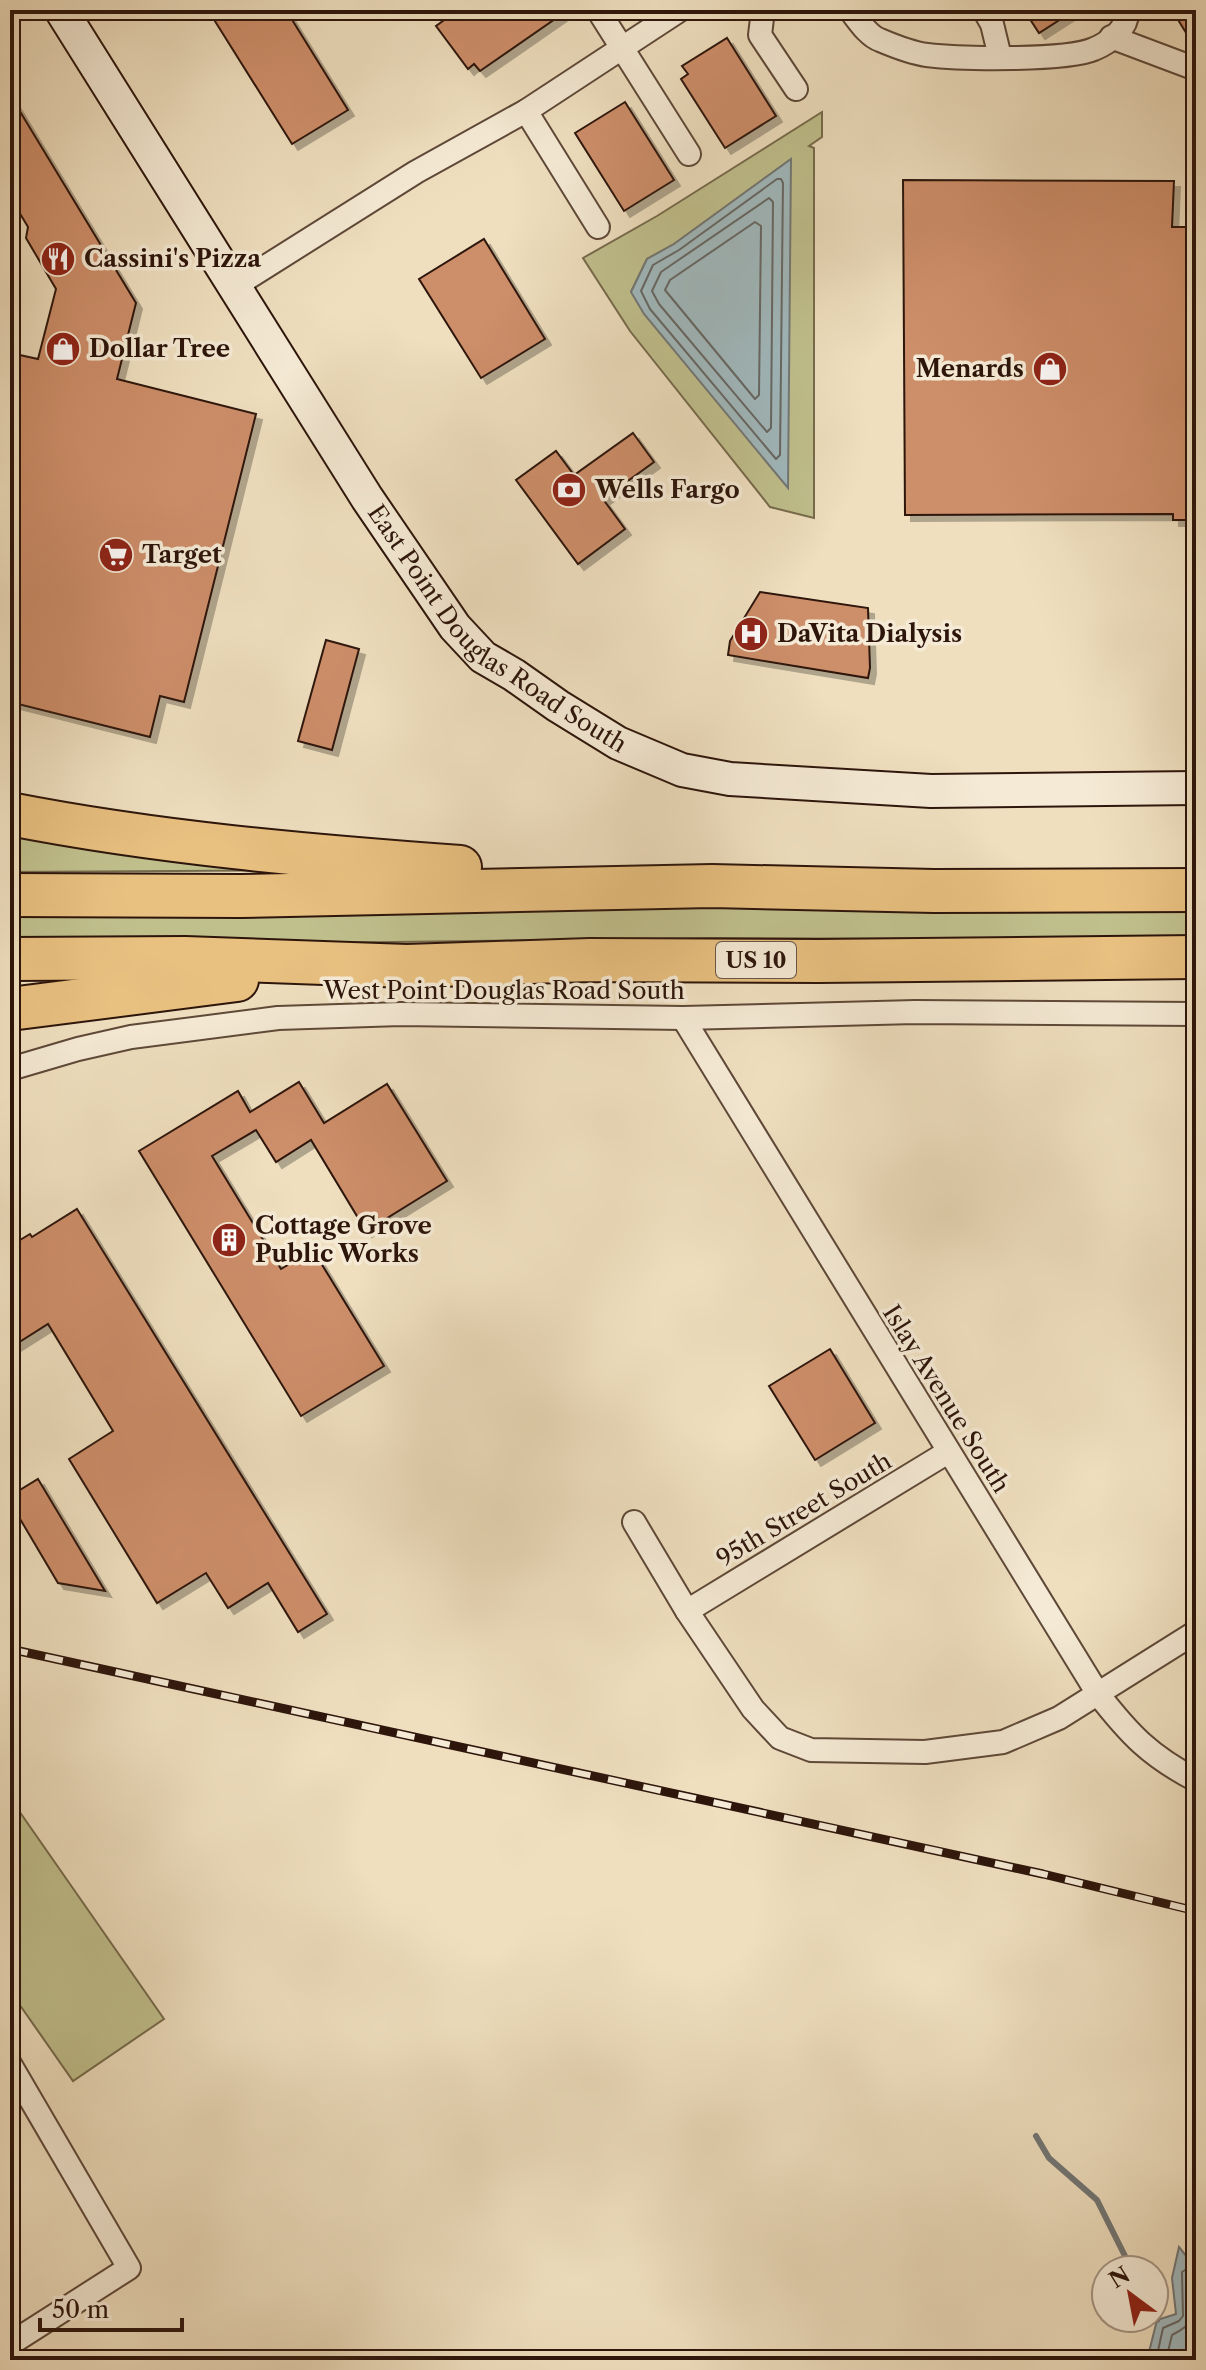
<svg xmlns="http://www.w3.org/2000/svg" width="1206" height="2370" viewBox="0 0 1206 2370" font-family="'Libre Caslon Text',serif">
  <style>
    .green { fill: #c0c08d; stroke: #766a4c; stroke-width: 2; fill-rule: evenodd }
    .water { fill: #a0b9be; stroke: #727776; stroke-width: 2 }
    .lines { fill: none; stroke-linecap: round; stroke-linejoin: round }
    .shore { stroke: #666764; stroke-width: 2 }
    .stream { stroke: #727776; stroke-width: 6 }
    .building { fill: #cd8e6a; stroke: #2d150b; stroke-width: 2; filter: url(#shadow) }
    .street-casing { stroke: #5e4838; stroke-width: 26 }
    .secondary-casing { stroke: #2d150b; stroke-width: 36 }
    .highway-casing { stroke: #2d150b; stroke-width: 46 }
    .street { stroke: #f5ead5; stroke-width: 22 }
    .secondary { stroke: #f5ead5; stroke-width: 32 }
    .highway { stroke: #e8c080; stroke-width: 42 }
    .rail-casing { stroke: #2d150b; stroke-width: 9 }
    .rail { stroke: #f5ead5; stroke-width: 6; stroke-dasharray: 18; stroke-linecap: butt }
    .labels { text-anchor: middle; stroke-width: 7; stroke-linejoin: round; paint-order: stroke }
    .shield { fill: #f5ead5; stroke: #695548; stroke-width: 2 }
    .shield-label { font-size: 22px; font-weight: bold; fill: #2d150b }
    .poi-label { font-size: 24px; font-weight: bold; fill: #2d150b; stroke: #f5ead5; text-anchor: start }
    .street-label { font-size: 24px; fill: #2d150b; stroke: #f5ead5 }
  </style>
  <defs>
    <filter id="shadow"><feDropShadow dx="6" dy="6" stdDeviation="0" flood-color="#0004"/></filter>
  </defs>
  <rect width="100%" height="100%" fill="#efdfbf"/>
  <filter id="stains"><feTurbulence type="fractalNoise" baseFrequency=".0025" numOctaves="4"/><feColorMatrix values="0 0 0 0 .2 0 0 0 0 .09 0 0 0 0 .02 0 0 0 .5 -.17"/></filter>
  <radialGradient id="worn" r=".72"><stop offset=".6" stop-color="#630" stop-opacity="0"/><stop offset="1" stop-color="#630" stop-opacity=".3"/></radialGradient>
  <!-- green -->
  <g class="green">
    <path d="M822,112V137L809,146L814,148V518L770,507L630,331L583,258L657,216ZM790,160L631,292L647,259L674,244Z"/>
    <polygon points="10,827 314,870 10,872"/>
    <polygon points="1196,905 1196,940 712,938 150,945 10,944 10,908"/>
    <polygon points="10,1798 164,2019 73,2081 10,1991"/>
  </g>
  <!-- water -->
  <g class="water">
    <polygon points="791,159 788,488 644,314 631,292 647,259 674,244"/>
    <polygon points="1179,2247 1196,2268 1196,2360 1147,2360 1157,2320 1176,2314 1172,2278"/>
  </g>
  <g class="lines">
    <!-- shore -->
    <g class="shore">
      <polygon points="777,179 781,179 783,183 780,455 776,459 650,309 641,291 653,265 679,250"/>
      <polygon points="769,198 773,202 771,428 767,432 659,304 652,291 661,272"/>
      <polygon points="755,222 761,226 759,395 755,399 665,290 670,280"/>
      <polyline points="1156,2360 1163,2328 1179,2321 1183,2316 1182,2272 1185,2270 1196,2272"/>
      <path d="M1166,2360L1172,2335C1199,2322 1193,2313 1191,2286L1196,2282"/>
    </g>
    <!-- stream -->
    <g class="stream">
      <polyline points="1036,2136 1049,2158 1097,2200 1132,2270"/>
      <polyline points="1154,2315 1157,2320"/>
    </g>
  </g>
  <!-- building -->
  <g class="building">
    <polygon points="208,10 286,10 348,110 292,144"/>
    <polygon points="458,10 568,10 480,71 474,64 468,69 436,26"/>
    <polygon points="1024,10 1075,10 1039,33"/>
    <polygon points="1172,10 1196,10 1196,49"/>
    <polygon points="727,38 776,116 725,148 681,79 688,74 682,66"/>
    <polygon points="10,95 136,303 117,379 256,414 184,702 160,696 150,737 10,702 10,361 13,362 15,354 38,359 56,289 26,238 28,227 10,197"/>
    <polygon points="625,102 674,180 624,211 575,133"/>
    <polygon points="903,180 1174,181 1172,227 1196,227 1196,520 1173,520 1173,514 905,515"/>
    <polygon points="484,239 545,339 481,378 419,279"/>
    <polygon points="633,433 654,462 603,499 625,529 578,564 516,480 556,451 574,475"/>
    <polygon points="760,592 868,608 870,668 868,678 728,655 730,641"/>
    <polygon points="326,640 359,649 332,750 298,741"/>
    <polygon points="299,1082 324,1123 387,1084 447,1181 366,1231 311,1140 276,1162 256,1130 212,1156 281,1269 313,1250 384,1366 301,1416 139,1151 238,1091 250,1112"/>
    <polygon points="77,1209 327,1614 298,1632 268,1583 228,1608 206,1573 157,1603 69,1459 113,1431 48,1324 10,1348 10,1246 30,1234 32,1237"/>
    <polygon points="830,1349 875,1423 815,1460 769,1386"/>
    <polygon points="38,1479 105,1591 58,1583 10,1502 10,1496"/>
  </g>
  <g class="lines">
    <!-- street casing -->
    <g class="street-casing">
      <g id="street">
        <polyline points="598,10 689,154"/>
        <polyline points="763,10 760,35 796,89"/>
        <path d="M850,10C858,20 868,36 880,40C894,46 912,53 927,55C960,59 1066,61 1094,49C1109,43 1129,28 1127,10"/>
        <polyline points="984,10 992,24 1000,57"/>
        <polyline points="1111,37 1196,69"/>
        <polyline points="526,111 598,227"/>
        <polyline points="235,286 416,172 526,111 680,10"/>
        <path d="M683,1018L1098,1694C1130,1735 1150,1756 1196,1780"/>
        <polyline points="10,1069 78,1049 131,1037 278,1018 401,1014 683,1018 915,1012 1196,1014"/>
        <polyline points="634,1522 687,1611 753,1709 780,1738 811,1750 925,1752 1003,1742 1059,1718 1196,1632"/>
        <polyline points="687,1611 948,1452"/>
        <polyline points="10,2064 129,2268 10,2344"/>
      </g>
    </g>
    <!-- secondary casing -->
    <g class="secondary-casing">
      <g id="secondary">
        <path id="s1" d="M61,10L367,498L455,627L483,657L514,675L558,706L618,743L682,770L730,779L931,791L1196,788"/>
      </g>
    </g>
    <!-- highway casing -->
    <g class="highway-casing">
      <g id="highway">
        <path d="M10,814C158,843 310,856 460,867"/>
        <polyline points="10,895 241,896 712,886 934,891 1196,890"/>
        <polyline points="10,959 185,958 407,966 590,960 819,961 1196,957"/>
        <polyline points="10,1009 237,980"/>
      </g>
    </g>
    <!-- street -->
    <use href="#street" class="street"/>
    <!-- secondary -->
    <use href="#secondary" class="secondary"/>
    <!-- highway -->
    <use href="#highway" class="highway"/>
    <!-- rail casing -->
    <g class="rail-casing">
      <polyline id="rail" points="10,1649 1043,1874 1196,1911"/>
    </g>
    <!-- rail -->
    <use href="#rail" class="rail"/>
  </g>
  <!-- icons -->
  <defs>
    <g id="restaurant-disc" transform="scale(1.8)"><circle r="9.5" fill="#8f2418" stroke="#f5ead5"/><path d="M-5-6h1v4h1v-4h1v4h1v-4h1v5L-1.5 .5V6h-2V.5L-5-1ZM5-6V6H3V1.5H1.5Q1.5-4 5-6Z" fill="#fff"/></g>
    <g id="shop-disc" transform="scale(1.8)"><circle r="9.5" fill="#8f2418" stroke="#f5ead5"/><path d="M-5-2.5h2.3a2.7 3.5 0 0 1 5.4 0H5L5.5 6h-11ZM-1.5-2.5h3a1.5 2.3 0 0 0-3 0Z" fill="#fff"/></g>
    <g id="bank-disc" transform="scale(1.8)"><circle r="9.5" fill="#8f2418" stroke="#f5ead5"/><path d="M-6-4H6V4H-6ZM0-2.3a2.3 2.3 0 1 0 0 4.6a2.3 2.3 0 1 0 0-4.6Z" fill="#fff"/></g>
    <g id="supermarket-disc" transform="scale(1.8)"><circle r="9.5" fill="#8f2418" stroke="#f5ead5"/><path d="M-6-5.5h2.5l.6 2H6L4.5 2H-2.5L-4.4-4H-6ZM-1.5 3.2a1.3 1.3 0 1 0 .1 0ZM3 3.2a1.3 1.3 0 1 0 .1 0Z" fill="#fff"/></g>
    <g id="hospital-disc" transform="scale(1.8)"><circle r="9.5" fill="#8f2418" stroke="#f5ead5"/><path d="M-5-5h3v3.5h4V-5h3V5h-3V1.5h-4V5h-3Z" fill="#fff"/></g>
    <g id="building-disc" transform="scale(1.8)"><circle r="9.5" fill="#8f2418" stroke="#f5ead5"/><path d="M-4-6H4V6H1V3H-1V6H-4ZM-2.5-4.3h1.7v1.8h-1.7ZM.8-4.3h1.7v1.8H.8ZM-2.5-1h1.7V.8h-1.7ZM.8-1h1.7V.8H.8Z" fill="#fff"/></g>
  </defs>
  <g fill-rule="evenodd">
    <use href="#restaurant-disc" x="58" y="259"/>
    <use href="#shop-disc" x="63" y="349"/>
    <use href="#shop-disc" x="1050" y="369"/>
    <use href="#bank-disc" x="569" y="490"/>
    <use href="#supermarket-disc" x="116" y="555"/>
    <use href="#hospital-disc" x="751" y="634"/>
    <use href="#building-disc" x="229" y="1240"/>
  </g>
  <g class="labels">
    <!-- shield labels -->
    <rect class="shield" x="716" y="942" width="80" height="36" rx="6"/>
    <g class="shield-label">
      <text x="756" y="968">US 10</text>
    </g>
    <!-- poi labels -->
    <g class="poi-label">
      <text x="84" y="267">Cassini's Pizza</text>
      <text x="89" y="357">Dollar Tree</text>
      <text x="1024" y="377" text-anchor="end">Menards</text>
      <text x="595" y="498">Wells Fargo</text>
      <text x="142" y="563">Target</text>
      <text x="777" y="642">DaVita Dialysis</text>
      <text x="255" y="1234">Cottage Grove<tspan x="255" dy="28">Public Works</tspan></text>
    </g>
    <!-- street labels -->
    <g class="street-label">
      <text dy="8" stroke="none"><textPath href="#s1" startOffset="764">East Point Douglas Road South</textPath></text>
      <text x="504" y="999">West Point Douglas Road South</text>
      <text transform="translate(946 1399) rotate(58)" y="8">Islay Avenue South</text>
      <text transform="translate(804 1510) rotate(-31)" y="8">95th Street South</text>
    </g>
  </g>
  <!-- margin -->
  <rect width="1206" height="2370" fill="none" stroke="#efdfbf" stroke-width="40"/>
  <rect x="12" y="12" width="1182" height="2346" fill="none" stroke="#2d150b" stroke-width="4"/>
  <rect x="20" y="20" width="1166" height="2330" fill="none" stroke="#2d150b" stroke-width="2"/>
  <!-- north arrow -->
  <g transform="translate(1130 2294) rotate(328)"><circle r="38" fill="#f5ead5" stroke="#a59584" stroke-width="2"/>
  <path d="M0-6L14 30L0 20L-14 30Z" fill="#8f2418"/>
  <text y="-12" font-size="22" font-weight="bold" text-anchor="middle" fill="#2d150b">N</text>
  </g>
  <!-- scale -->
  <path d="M40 2318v12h142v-12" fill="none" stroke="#2d150b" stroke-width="4"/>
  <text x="52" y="2318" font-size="24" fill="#2d150b" stroke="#f5ead5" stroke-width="6" paint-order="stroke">50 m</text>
  <rect width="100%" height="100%" filter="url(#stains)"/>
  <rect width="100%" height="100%" fill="url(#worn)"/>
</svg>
